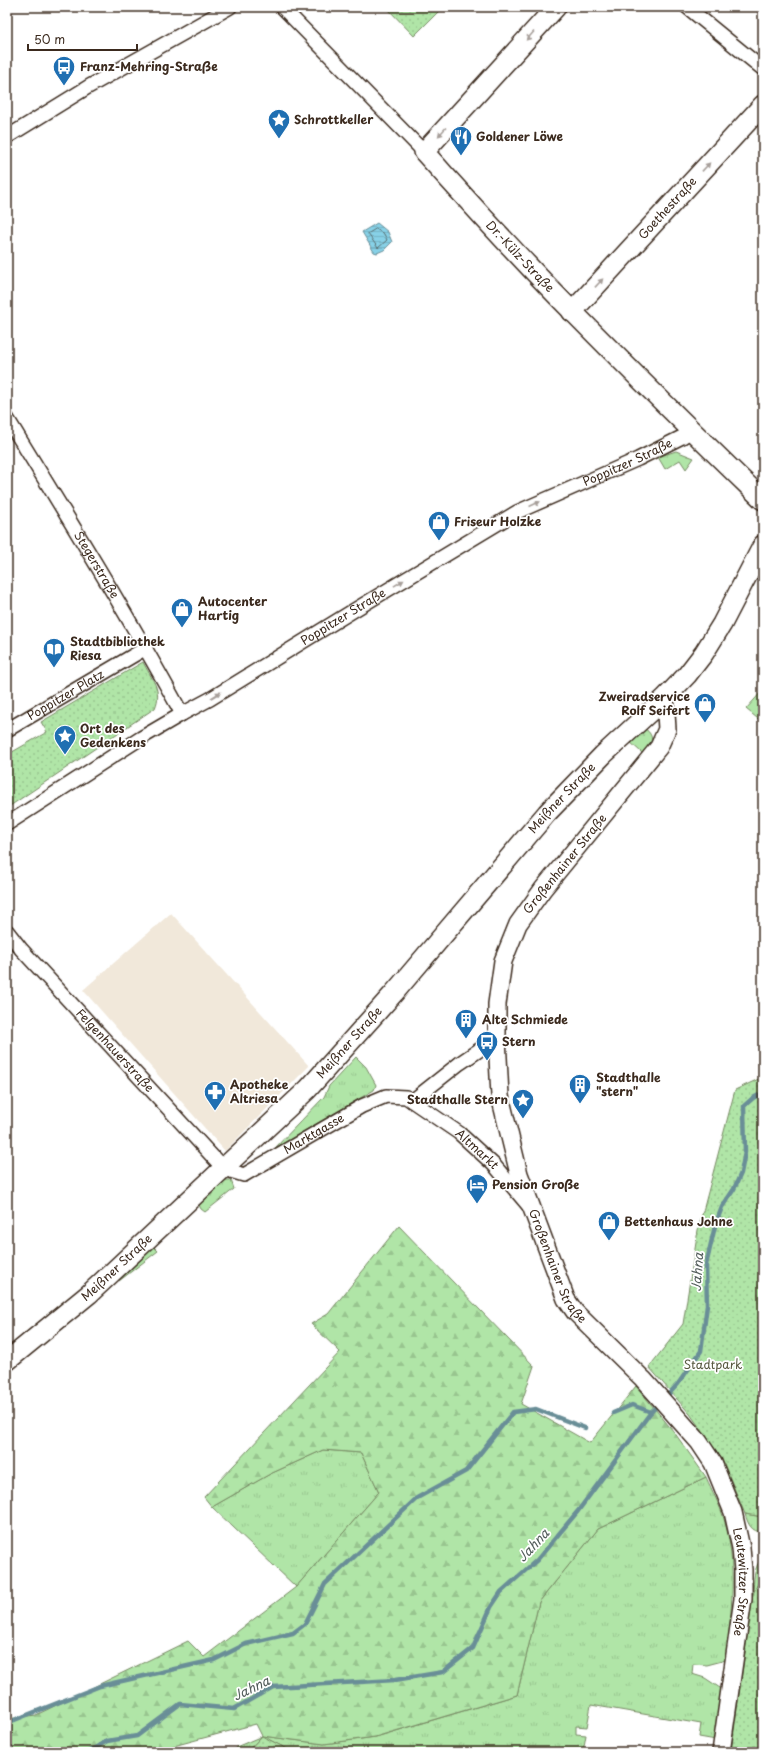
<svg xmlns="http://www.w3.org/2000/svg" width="770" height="1759" viewBox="0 0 770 1759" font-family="'Playpen Sans',sans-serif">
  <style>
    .built { fill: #f1e8da }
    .grass { fill: url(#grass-tufts); stroke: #768862 }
    .forest { fill: url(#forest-firs); stroke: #768862 }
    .park { fill: url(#park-dots); stroke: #768862 }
    .pitch { fill: #b0e5a7; stroke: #768862 }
    .water { fill: url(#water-rules); stroke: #698e97 }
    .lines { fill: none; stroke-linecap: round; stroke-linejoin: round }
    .shore { stroke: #596d6e; stroke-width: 1 }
    .stream { stroke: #698e97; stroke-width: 4.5 }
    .minor-casing { stroke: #3b2a1e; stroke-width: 16 }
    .tertiary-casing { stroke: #3b2a1e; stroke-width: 20 }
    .secondary-casing { stroke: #3b2a1e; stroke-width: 22 }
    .minor { stroke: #fff; stroke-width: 13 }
    .tertiary { stroke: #fff; stroke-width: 17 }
    .secondary { stroke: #fff; stroke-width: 19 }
    .oneway { fill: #a79f9a }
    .labels { text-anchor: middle; stroke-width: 3.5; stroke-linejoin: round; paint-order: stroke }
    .poi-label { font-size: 12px; font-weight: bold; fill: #3b2a1e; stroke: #fff; text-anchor: start }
    .street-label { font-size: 12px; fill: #3b2a1e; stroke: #fff }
    .park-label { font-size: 12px; fill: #585940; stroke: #fff }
    .water-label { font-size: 13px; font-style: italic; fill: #525c5a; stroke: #fff }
  </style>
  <defs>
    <pattern id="grass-tufts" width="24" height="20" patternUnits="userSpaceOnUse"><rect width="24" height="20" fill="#b0e5a7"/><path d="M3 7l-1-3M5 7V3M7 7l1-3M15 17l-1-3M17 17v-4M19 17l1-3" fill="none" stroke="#98c58f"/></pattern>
    <pattern id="forest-firs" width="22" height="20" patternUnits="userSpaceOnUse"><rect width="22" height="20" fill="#b0e5a7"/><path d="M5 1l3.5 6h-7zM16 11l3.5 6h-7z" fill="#98c58f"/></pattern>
    <pattern id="park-dots" width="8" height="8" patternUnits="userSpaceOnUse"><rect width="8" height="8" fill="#b0e5a7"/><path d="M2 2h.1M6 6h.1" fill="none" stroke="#98c58f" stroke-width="1.8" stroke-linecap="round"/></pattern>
    <pattern id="water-rules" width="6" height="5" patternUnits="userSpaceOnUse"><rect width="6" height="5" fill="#87d1e7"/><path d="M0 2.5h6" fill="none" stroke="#75b4c6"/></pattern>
  </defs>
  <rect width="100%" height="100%" fill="#fff"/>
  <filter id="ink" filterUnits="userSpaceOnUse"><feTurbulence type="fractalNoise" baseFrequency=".025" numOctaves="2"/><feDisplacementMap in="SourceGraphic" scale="8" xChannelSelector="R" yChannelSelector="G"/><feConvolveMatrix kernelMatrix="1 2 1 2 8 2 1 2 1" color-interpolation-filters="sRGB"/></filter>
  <g filter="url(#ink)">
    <!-- built -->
    <polygon class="built" points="171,913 309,1066 225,1151 83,990"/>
    <!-- grass -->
    <g class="grass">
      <polygon points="676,451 694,458 686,469 680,460 665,469 658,457"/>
      <path d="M644,728C657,737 651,745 642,753L629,741Z"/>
      <polygon points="356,1057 366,1067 376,1085 374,1090 275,1148 324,1097 329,1086"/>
      <polygon points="221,1180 231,1180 234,1189 205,1212 201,1209 198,1203"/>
      <polygon points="153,1246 158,1251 119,1281 116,1278"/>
      <polygon points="323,1450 361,1453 379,1492 296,1587 212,1507 270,1474"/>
      <path d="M706,1477C712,1491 720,1505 724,1519C738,1565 731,1614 726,1660L707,1665L693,1664L692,1674L705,1678L723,1690L716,1740L699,1737L701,1724L591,1705L587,1727L576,1726V1734L586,1735L583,1752H293L262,1736L247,1752H235L236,1747L262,1736L324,1744L376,1737L517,1695L539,1602L598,1529Z"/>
      <path d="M745,1514L763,1517V1532C751,1532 748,1524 745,1514Z"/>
      <path d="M763,1557V1573L753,1594C754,1580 753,1567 763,1557Z"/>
    </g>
    <!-- forest -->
    <polygon class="forest" points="399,1226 534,1366 521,1404 590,1443 636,1386 674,1432 706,1477 598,1529 539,1602 517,1695 375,1737 324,1744 262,1736 256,1724 151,1752 7,1752 7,1719 36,1715 188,1641 204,1657 296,1587 379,1492 361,1453 323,1450 270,1474 212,1507 204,1497 340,1352 311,1324 328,1314"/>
    <!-- park -->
    <g class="park">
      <polygon points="386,7 443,7 414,36"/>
      <path d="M143,662C151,678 163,690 155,708L7,808V755L47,732L41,722Z"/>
      <polygon points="763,1077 763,1517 745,1514 722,1459 690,1414 649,1367 683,1324 698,1230 735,1090"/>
      <polygon points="763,1573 763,1752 731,1752 753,1594"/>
      <polygon points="262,1736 293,1752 247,1752"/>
    </g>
    <!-- pitch -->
    <polygon class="pitch" points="763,690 763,723 746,709"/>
    <!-- water -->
    <polygon class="water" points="377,223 388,232 392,242 384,250 377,253 374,252 362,232"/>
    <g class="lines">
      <!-- shore -->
      <polygon class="shore" points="376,229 384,234 387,240 378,248 368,234"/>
      <!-- stream -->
      <g class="stream">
        <polyline points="665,1398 678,1384 701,1351 707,1305 706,1265 715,1226 722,1207 734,1189 741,1173 745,1152 744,1106 753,1098 763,1093"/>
        <polyline points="613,1413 632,1405 651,1412"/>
        <polyline points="7,1720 12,1721 100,1686 214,1660 246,1644 293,1633 305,1624 325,1584 417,1498 466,1471 513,1412 536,1409 585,1428"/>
        <polyline points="88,1752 107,1741 137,1736 180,1704 234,1709 273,1687 395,1680 443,1672 473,1648 491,1607 501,1592 537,1560 578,1511 651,1412 660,1403"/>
      </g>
      <!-- minor casing -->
      <g class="minor-casing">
        <g id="minor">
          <polyline points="282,7 424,152"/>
          <polyline points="687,7 763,69"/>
          <polyline points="7,137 88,87 230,7"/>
          <path id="s1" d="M7,418C67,516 127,613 182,714"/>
          <path id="s2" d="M7,730L146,648"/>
          <path id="s3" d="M7,824L141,738L182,714L210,699L356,609L517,512L638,459L682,437L691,431"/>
          <path id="s4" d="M7,931L21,949L224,1169L244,1175L362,1106L386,1096L406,1097L459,1133L494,1165L528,1205"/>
          <polyline points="412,1101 460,1063 497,1038"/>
        </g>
      </g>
      <!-- tertiary casing -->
      <g class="tertiary-casing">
        <g id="tertiary">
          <path id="s5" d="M665,698L667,729L659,747L543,889L518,924L503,961L497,1004V1038L500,1096L519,1174L566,1299L575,1312L643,1379L699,1442L713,1463L733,1512L741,1548L743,1570V1599L721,1752"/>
        </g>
      </g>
      <!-- secondary casing -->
      <g class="secondary-casing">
        <g id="secondary">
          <path id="s6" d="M556,7L424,152C473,206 522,261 573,312C636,376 699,438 763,500"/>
          <path id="s7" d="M572,312L763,105"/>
          <path id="s8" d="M7,1361L89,1294L308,1089L394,993L547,813L603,755L665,698L687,675L704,653L722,624L763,545"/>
        </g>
      </g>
      <!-- minor -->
      <use href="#minor" class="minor"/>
      <!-- tertiary -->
      <use href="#tertiary" class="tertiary"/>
      <!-- secondary -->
      <use href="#secondary" class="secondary"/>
    </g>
    <!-- one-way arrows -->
    <defs><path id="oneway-solid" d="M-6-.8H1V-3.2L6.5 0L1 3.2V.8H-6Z"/></defs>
    <g class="oneway">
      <use href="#oneway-solid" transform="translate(530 36) rotate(132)"/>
      <use href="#oneway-solid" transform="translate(442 132) rotate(132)"/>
      <use href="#oneway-solid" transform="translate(706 167) rotate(-47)"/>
      <use href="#oneway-solid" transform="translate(599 283) rotate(-47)"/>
      <use href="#oneway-solid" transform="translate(535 504) rotate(-24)"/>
      <use href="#oneway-solid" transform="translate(399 583) rotate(-31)"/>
      <use href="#oneway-solid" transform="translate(216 695) rotate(-32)"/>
    </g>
  </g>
  <!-- icons -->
  <defs>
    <g id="bus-pin" transform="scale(1.15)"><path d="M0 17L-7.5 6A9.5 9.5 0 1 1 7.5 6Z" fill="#1f6fb2" stroke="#fff"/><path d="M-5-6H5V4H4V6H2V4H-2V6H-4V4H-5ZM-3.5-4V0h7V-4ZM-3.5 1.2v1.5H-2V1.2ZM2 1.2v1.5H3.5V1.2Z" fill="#fff"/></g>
    <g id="sight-pin" transform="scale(1.15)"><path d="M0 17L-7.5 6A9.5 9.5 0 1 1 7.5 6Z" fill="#1f6fb2" stroke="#fff"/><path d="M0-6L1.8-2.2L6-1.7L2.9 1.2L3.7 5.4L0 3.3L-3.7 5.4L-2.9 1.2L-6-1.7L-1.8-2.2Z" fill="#fff"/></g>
    <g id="restaurant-pin" transform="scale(1.15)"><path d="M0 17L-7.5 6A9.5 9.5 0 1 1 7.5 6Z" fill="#1f6fb2" stroke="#fff"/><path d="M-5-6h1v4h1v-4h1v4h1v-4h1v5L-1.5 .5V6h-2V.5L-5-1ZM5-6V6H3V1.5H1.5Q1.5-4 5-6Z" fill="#fff"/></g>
    <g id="shop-pin" transform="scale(1.15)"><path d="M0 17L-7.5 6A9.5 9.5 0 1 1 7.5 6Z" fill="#1f6fb2" stroke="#fff"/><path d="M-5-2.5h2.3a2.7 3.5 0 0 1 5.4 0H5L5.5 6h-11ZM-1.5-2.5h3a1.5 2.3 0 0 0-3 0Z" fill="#fff"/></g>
    <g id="library-pin" transform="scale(1.15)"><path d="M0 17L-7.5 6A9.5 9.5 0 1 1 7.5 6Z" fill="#1f6fb2" stroke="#fff"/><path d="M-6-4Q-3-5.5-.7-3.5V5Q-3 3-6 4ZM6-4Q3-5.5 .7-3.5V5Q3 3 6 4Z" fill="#fff"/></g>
    <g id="building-pin" transform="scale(1.15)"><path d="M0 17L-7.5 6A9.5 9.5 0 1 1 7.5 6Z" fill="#1f6fb2" stroke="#fff"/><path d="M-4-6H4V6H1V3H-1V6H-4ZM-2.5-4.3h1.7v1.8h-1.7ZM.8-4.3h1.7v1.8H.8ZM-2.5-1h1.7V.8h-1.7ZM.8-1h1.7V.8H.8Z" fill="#fff"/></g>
    <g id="pharmacy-pin" transform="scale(1.15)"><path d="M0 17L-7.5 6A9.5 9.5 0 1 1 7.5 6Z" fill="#1f6fb2" stroke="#fff"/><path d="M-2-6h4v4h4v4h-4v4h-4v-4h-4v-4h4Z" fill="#fff"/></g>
    <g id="hotel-pin" transform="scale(1.15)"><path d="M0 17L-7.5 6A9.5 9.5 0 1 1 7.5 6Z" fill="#1f6fb2" stroke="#fff"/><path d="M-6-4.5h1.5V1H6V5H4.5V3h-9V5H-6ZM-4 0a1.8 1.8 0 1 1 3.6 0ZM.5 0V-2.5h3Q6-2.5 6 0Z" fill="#fff"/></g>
  </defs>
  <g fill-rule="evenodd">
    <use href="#bus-pin" x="64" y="67"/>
    <use href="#sight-pin" x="279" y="120"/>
    <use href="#restaurant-pin" x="461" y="137"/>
    <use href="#shop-pin" x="439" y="522"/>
    <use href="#shop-pin" x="182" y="609"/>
    <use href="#library-pin" x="54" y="649"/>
    <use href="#shop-pin" x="705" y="704"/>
    <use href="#sight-pin" x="65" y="736"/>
    <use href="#building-pin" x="466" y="1020"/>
    <use href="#bus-pin" x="487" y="1042"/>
    <use href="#building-pin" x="580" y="1085"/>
    <use href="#pharmacy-pin" x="215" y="1092"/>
    <use href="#sight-pin" x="523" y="1100"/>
    <use href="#hotel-pin" x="477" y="1185"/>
    <use href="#shop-pin" x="609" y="1222"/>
  </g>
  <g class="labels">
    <!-- poi labels -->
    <g class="poi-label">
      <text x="80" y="71">Franz-Mehring-Straße</text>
      <text x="294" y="124">Schrottkeller</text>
      <text x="476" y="141">Goldener Löwe</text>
      <text x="454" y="526">Friseur Holzke</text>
      <text x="198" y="606">Autocenter<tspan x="198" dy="14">Hartig</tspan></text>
      <text x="70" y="646">Stadtbibliothek<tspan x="70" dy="14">Riesa</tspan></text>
      <text x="690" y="701" text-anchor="end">Zweiradservice<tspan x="690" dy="14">Rolf Seifert</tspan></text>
      <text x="80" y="733">Ort des<tspan x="80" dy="14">Gedenkens</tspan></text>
      <text x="482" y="1024">Alte Schmiede</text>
      <text x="502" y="1046">Stern</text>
      <text x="596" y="1082">Stadthalle<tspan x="596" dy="14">"stern"</tspan></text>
      <text x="230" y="1089">Apotheke<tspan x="230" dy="14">Altriesa</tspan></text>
      <text x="508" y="1104" text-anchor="end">Stadthalle Stern</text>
      <text x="492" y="1189">Pension Große</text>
      <text x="624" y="1226">Bettenhaus Johne</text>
    </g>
    <!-- street labels -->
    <g class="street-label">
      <text dy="4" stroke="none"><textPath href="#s7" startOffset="141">Goethestraße</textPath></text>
      <text dy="4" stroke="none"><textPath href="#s6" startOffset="338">Dr.-Külz-Straße</textPath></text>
      <text dy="4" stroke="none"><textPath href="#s3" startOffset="719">Poppitzer Straße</textPath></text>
      <text dy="4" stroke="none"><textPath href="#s1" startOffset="172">Stegerstraße</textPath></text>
      <text dy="4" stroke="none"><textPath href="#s3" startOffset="395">Poppitzer Straße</textPath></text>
      <text dy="4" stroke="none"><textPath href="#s2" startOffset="68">Poppitzer Platz</textPath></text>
      <text dy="4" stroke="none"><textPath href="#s8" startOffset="792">Meißner Straße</textPath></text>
      <text transform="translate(565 864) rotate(-51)" y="4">Großenhainer Straße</text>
      <text dy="4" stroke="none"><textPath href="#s8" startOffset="468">Meißner Straße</textPath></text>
      <text dy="4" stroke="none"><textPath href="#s4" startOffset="161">Felgenhauerstraße</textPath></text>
      <text dy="4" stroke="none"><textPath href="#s4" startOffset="424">Marktgasse</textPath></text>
      <text dy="4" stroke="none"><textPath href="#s4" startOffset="614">Altmarkt</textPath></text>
      <text dy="4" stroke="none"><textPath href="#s5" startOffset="633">Großenhainer Straße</textPath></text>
      <text dy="4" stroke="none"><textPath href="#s8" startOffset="144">Meißner Straße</textPath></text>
      <text dy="4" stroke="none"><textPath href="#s5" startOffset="1011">Leutewitzer Straße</textPath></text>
    </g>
    <!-- park labels -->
    <g class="park-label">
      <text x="713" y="1369">Stadtpark</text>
    </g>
    <!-- water labels -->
    <g class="water-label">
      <text transform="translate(697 1272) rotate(-86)" y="5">Jahna</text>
      <text transform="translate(533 1545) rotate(-47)" y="5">Jahna</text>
      <text transform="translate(251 1688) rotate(-26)" y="5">Jahna</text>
    </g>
  </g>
  <!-- margin -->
  <rect width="770" height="1759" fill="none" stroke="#fff" stroke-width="24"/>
  <rect x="12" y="12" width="746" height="1735" fill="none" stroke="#3b2a1e" stroke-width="1.5" filter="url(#ink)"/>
  <!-- scale -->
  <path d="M28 44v6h109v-6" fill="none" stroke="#3b2a1e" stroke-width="2"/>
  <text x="34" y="44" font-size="12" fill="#3b2a1e" stroke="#ffffff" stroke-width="3" paint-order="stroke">50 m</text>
</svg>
